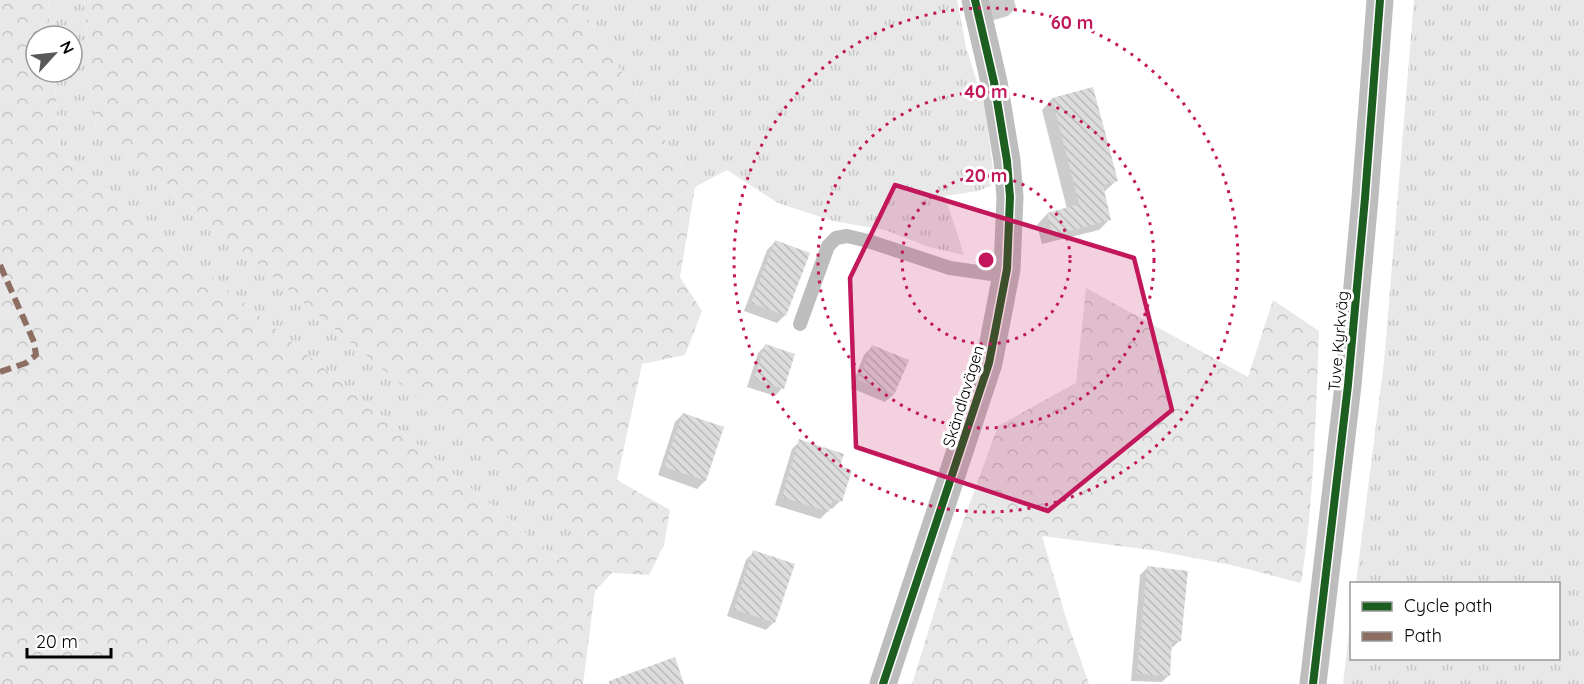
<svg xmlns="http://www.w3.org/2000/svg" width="1584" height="684" viewBox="0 0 1584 684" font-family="Quicksand,sans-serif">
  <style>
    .grass { fill: url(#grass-tufts) }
    .forest { fill: url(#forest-crowns) }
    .shadow { fill: #0003 }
    .building { fill: url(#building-back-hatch) }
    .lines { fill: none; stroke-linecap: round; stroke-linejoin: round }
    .service { stroke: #bdbdbd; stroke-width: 14 }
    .minor { stroke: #bdbdbd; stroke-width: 27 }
    .quiet { stroke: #8d6e63; stroke-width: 6; stroke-dasharray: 12 6; stroke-linecap: butt }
    .cycleway-casing { stroke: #fff; stroke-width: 11 }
    .cycleway { stroke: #1b5e20; stroke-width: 8 }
    .marked { fill: #c2185b; fill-opacity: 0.2; stroke: #c2185b; stroke-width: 4.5; stroke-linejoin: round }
    .ring { fill: none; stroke: #c2185b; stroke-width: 3; stroke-dasharray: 3 6 }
    .labels { text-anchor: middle; stroke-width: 6; stroke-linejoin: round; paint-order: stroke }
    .street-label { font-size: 16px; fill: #000; stroke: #fff }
    .centre { fill: #c2185b; stroke: #fff; stroke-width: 3 }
    .ring-label { font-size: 18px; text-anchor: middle; font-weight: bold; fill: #c2185b; stroke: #fff; stroke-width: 6; stroke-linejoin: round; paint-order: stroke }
  </style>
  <defs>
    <pattern id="grass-tufts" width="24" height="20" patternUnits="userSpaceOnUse" patternTransform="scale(1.5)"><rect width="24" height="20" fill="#e8e8e8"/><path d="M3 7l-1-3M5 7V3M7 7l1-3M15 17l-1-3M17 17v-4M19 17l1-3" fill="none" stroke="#c5c5c5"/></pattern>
    <pattern id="forest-crowns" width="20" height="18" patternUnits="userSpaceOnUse" patternTransform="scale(1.5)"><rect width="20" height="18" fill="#e8e8e8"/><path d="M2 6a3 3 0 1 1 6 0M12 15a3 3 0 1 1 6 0" fill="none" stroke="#c5c5c5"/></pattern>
    <pattern id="building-back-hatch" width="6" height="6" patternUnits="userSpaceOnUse" patternTransform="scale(1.5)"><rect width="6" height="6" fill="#dcdcdc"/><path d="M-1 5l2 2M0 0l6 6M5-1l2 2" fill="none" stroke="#bbb"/></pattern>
  </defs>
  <rect width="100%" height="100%" fill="#fff"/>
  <!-- grass -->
  <g class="grass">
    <polygon points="48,0 84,0 96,128 575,530 559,560 60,153 54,72 72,72 72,36 51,36"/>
    <polygon points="576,0 957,0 966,47 985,108 995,184 978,191 945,196 964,255 929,247 885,230 833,221 778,203 727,170 695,187"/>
    <polygon points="1414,0 1584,0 1584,684 1343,684 1351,615 1352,658 1558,658 1558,584 1356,583 1384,362"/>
  </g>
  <!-- forest -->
  <g class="forest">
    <polygon points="0,0 48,0 51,36 36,36 36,72 54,72 60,153 559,560 574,530 96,128 84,0 576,0 695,187 680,277 702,311 685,355 642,364 617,480 670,510 664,545 649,575 612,573 595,591 583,684 0,684"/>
    <path d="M1086,288L1248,377L1273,300L1319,331C1316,415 1314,500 1301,583L1231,565L1158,551L1042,536L1066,618L1089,684H912L955,544L998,426L1076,383Z"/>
  </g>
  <!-- shadow -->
  <g class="shadow">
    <polygon points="981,0 1014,0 1016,8 1008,16 987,22"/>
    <polygon points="1052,99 1116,181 1105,191 1103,192 1109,220 1099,230 1042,244 1037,225 1047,214 1067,209 1042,110"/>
    <polygon points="775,242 785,315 777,323 744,311 767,250"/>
    <polygon points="766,345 794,355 782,388 775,396 747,387 758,353"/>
    <polygon points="872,347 893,395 885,402 851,388 864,355"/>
    <polygon points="683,414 705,481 697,489 658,475 675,422"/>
    <polygon points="800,441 838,467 840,501 832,509 829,508 828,511 820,519 775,505 792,449"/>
    <polygon points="754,552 774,622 766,630 727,616 746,560"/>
    <polygon points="1147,568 1180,640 1173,647 1171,647 1169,675 1162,682 1131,681 1140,575"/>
  </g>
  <!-- building -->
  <g class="building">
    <polygon points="1093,87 1118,181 1103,185 1111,220 1053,235 1047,213 1079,204 1052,98"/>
    <polygon points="775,240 810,253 786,316 751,303"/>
    <polygon points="765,344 795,354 784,389 754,379"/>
    <polygon points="872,345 909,360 894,395 858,380"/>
    <polygon points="683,413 724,427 706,481 664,467"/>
    <polygon points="799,439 844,454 840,466 852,470 842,502 833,499 829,512 782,497"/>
    <polygon points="753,550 795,564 775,623 734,609"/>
    <polygon points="1147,566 1188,571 1181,641 1172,640 1170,676 1137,674"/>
    <polygon points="675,657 684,684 609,684 609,681"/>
  </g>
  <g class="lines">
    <!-- service -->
    <polyline class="service" points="800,324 828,246 836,238 847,236 868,241 950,268 1006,276"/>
    <!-- minor -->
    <g class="minor">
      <polyline points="883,684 989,363 1007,269 1010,197 1007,161 994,82 975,0"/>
      <polyline points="1313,684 1348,385 1365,198 1380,0"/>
    </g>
    <!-- quiet -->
    <polyline class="quiet" points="0,265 34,342 36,355 26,363 0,372"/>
    <!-- cycleway casing -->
    <g class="cycleway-casing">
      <g id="cycleway">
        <polyline points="883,684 989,363 1007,269 1010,197 1007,161 994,82 975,0"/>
        <polyline points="1313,684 1348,385 1365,198 1380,0"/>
      </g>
    </g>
    <!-- cycleway -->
    <use href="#cycleway" class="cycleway"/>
  </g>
  <!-- marked area -->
  <path class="marked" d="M895,185L1134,258L1172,410L1048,511L856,447L850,278Z"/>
  <!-- distance rings -->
  <g class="ring">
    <circle cx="986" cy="260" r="84"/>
    <circle cx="986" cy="260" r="168"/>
    <circle cx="986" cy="260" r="252"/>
  </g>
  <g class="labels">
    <!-- street labels -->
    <g class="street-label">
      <text transform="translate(1338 341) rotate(-85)" y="6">Tuve Kyrkväg</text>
      <text transform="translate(963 396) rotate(-73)" y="6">Skändlavägen</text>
    </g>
  </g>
  <circle cx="986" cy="260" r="9" class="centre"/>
  <g class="ring-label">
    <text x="1072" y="29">60 m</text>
    <text x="986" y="98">40 m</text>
    <text x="986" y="182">20 m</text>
  </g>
  <!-- legend -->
  <rect x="1350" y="582" width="210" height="78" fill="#ffffff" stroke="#999999" stroke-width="1.5"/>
  <rect x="1362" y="602" width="30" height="9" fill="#1b5e20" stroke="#999999" stroke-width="1.5"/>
  <text x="1404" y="612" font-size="18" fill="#000000">Cycle path</text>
  <rect x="1362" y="632" width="30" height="9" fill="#8d6e63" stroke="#999999" stroke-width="1.5"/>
  <text x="1404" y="642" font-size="18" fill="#000000">Path</text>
  <!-- north arrow -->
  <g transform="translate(54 54) rotate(63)"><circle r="28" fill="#ffffff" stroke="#999999" stroke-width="1.5"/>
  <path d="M0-4.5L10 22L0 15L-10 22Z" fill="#595959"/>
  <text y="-9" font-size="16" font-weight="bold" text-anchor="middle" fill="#000000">N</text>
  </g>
  <!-- scale -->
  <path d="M27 648v9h84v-9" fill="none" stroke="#000000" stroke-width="3"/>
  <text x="36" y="648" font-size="18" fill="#000000" stroke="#ffffff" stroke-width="4.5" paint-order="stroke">20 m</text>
</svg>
